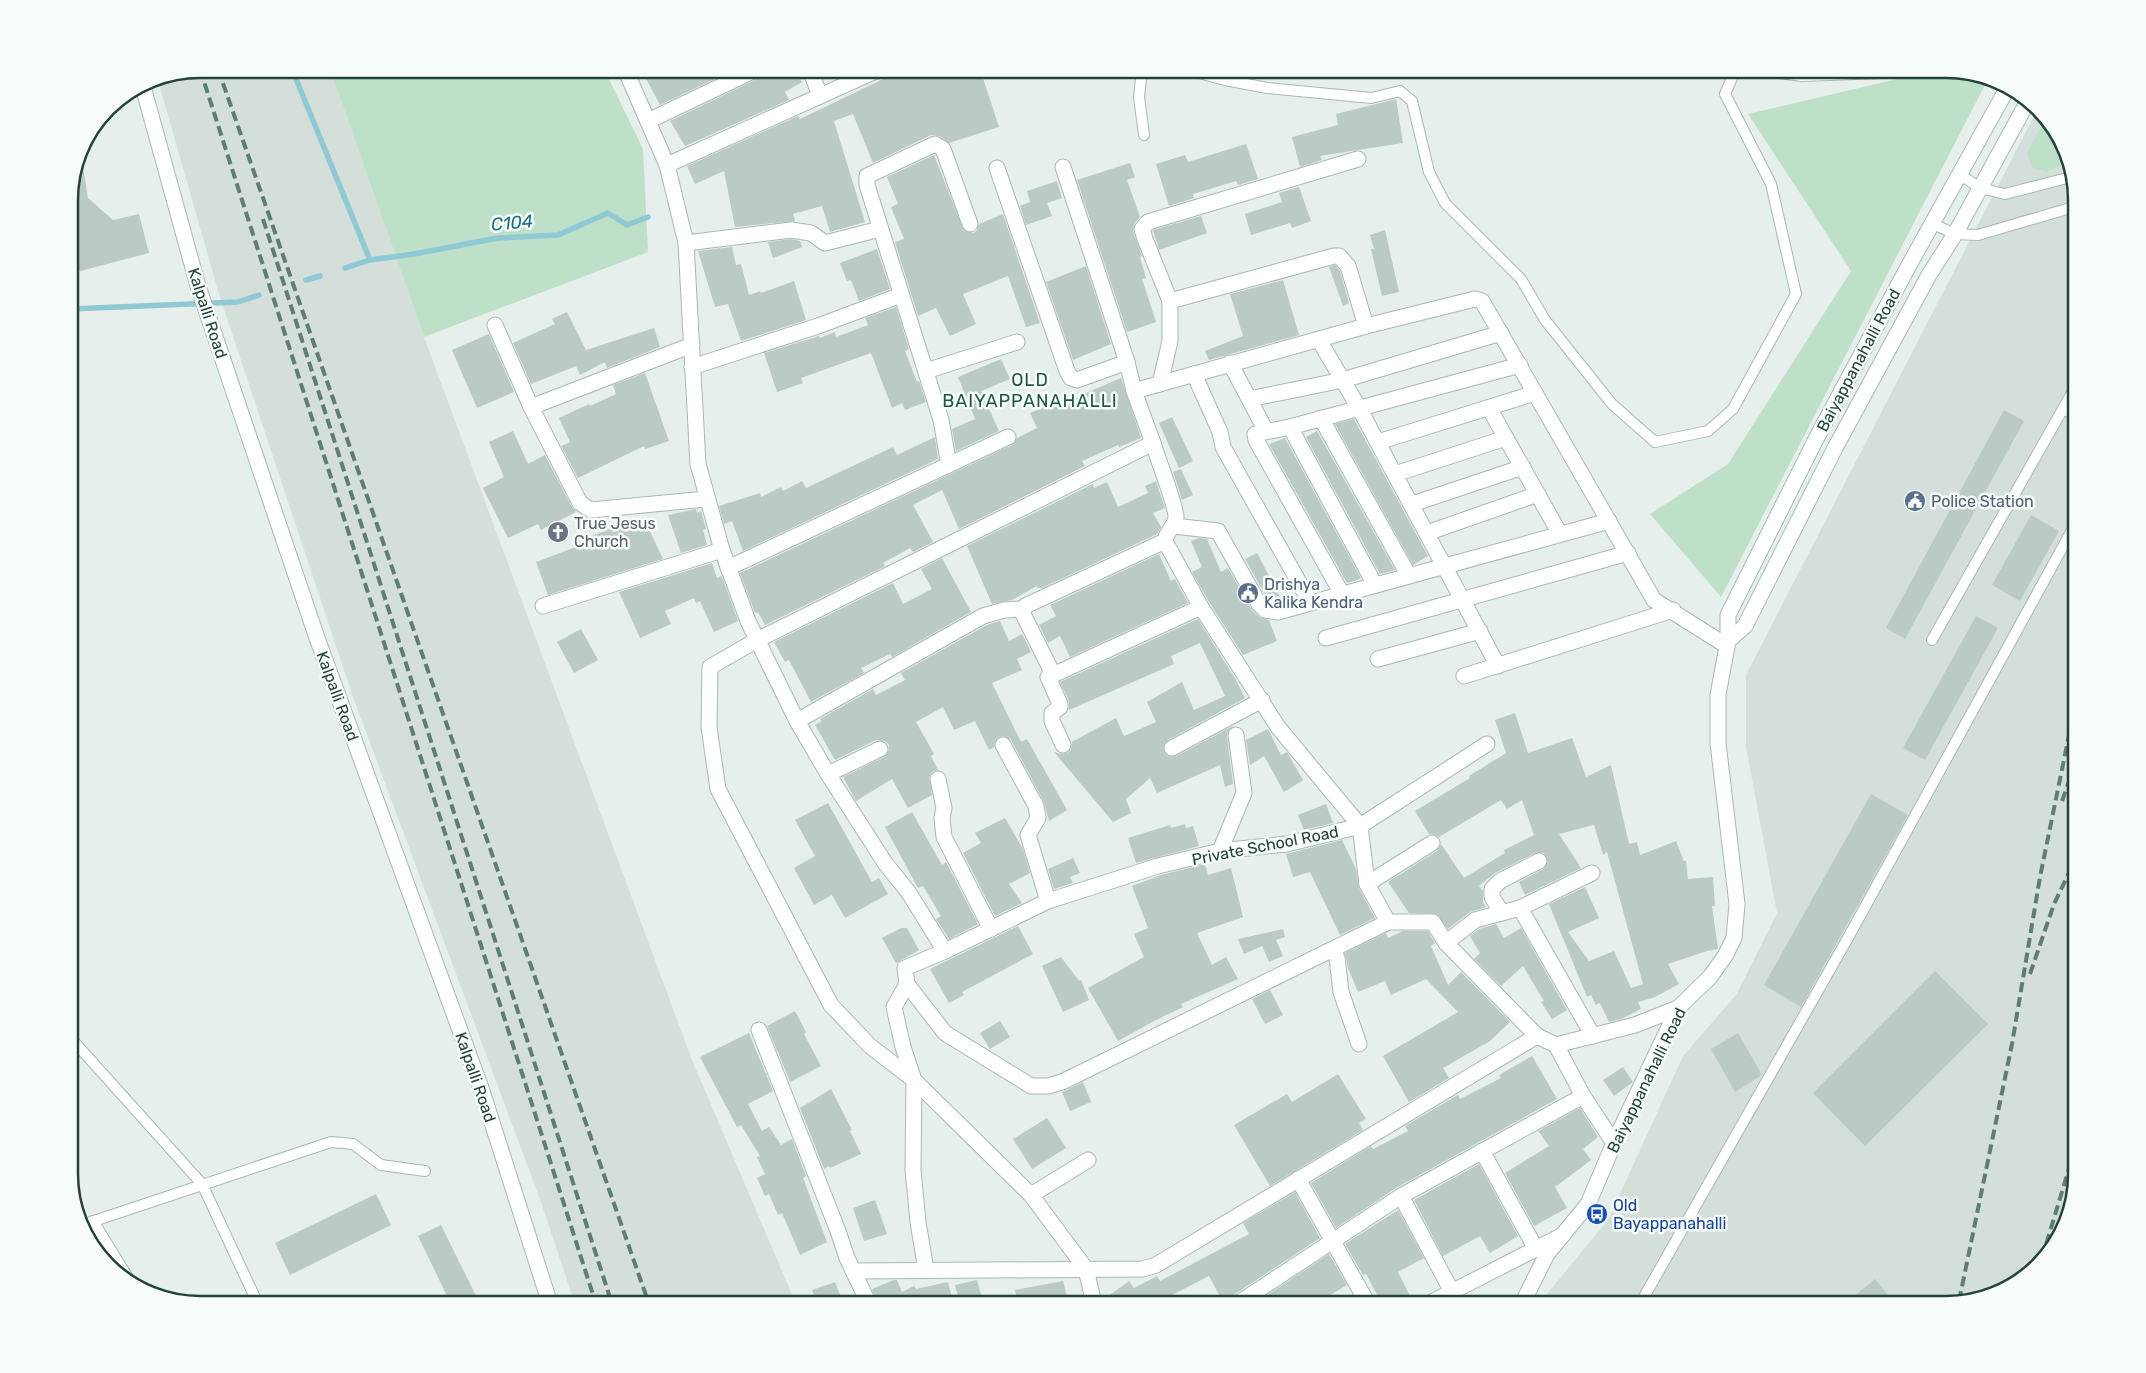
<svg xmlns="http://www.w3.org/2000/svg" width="2146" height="1373" viewBox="0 0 2146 1373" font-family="Rubik,sans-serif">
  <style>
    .built { fill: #d4dfda }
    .green { fill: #bfe0c8 }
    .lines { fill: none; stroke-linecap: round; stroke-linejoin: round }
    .stream { stroke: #8ec9d4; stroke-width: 5.5 }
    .building { fill: #bbcac4 }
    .service-casing { stroke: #a8b8b2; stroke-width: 12 }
    .minor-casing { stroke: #a8b8b2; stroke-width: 17 }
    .tertiary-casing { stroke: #a8b8b2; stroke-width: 17 }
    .service { stroke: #fff; stroke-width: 10 }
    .minor { stroke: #fff; stroke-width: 15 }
    .tertiary { stroke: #fff; stroke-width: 15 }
    .rail { stroke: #5f7d75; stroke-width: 4; stroke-dasharray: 10 5; stroke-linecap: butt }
    .labels { text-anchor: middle; stroke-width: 5; stroke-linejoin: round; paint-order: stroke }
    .street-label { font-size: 16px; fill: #24423a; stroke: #f7fbf9 }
    .service-label { font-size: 16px; fill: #4e5e75; stroke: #f7fbf9; text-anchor: start }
    .worship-label { font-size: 16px; fill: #5b616d; stroke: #f7fbf9; text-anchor: start }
    .transit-label { font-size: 16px; fill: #164399; stroke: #f7fbf9; text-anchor: start }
    .water-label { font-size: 18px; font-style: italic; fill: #1c6f80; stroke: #f7fbf9 }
    .neighbourhood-label { font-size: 18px; letter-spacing: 1px; fill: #1f5548; stroke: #f7fbf9 }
    .rim { fill: none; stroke: #24423a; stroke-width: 2.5 }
  </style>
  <rect width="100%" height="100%" fill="#e6efeb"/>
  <!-- built -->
  <g class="built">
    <polygon points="199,69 330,69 424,337 692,1060 796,1304 575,1304 541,1202 353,697 219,294 157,77"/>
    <polygon points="2037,110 2060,134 2077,199 2077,1174 2055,1246 2012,1287 1947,1304 1544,1304 1547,1294 1608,1220 1683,1056 1736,995 1777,913 1746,747 1746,675"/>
  </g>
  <!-- green -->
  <g class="green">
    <polygon points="330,69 604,69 643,149 648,252 424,337"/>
    <polygon points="1940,69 1947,69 1987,81 1721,597 1650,514 1728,464 1851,271 1748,114"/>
    <polygon points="2045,119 2060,134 2067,162 2046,172 2032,167 2027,153"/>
  </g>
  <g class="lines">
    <!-- stream -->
    <g class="stream">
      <polyline points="292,69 370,260 345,268"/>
      <polyline points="370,260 414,254 498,238 558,235 608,213 627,225 648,217"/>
      <polyline points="306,280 320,276"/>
      <polyline points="69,309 238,302 259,295"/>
    </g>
  </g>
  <!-- building -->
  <g class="building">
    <polygon points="641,69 736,69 660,105"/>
    <polygon points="766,69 795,69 802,82 785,92 789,100 685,146 670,121 761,77 765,74"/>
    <polygon points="904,69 980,69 999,127 949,143 940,136 931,135 873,163 853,114 834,121 865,222 830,232 822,206 793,214 795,221 735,227 724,171 695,184 687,166 798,116 800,119"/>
    <polygon points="1396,99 1403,143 1320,156 1322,160 1300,167 1292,137 1338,125 1336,114"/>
    <polygon points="1246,144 1258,179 1238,185 1236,181 1193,194 1194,198 1169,206 1156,164 1185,155 1188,162"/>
    <polygon points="80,148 88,198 113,220 139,214 149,253 69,274 69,191"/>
    <polygon points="934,155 964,231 974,233 977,230 979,224 1003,214 1040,323 1026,327 1008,276 963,294 976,324 950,336 936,308 918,316 895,242 904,239 891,207 898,204 887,177"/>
    <polygon points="1130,163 1135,177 1127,180 1140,217 1135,223 1133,231 1142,256 1140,257 1146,278 1142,279 1156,322 1127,332 1077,180"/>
    <polygon points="1057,181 1062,198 1047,203 1052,216 1026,225 1020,206 1030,202 1027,191"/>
    <polygon points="1299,187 1311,221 1292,228 1290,223 1251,235 1245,214 1282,202 1279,193"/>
    <polygon points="1201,216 1207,233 1159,250 1153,230"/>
    <polygon points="1385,230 1399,292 1382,296 1371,249 1374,249 1370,235"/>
    <polygon points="791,239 800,241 802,247 773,258 768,242"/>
    <polygon points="732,247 736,265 741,264 749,295 760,291 761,293 794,281 806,320 741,341 728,304 715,307 698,251"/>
    <polygon points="877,249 890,289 859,301 851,280 847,281 840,263"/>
    <polygon points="1335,265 1340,271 1349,303 1343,306 1329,267"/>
    <polygon points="1086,266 1111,344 1073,360 1046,282"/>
    <polygon points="1283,280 1299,335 1209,360 1205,351 1243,336 1230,294"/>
    <polygon points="896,307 909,349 905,351 917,382 919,381 926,402 905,410 902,403 892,408 871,353 801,378 803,383 777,392 764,353 819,336 820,338 835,332 836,337 868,325 865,318"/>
    <polygon points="567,312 586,350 654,328 660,347 607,368 605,362 580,375 576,366 531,384 513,343 555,324 552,319"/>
    <polygon points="489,334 514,392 477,408 452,350"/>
    <polygon points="1001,359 1010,379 981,391 999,431 956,451 952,429 975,419 958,377"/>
    <polygon points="645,373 669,441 645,449 644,446 578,478 561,446 570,442 559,418 589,404 590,406 616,394 613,385"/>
    <polygon points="1121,378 1141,438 1119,447 1118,445 1082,461 1085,466 959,529 942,490 913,505 933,542 913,552 910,548 883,563 885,566 765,625 758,612 755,613 740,573 1012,445 1017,438 1037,428 1030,413 1057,402 1058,405"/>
    <polygon points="2004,410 2024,421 1905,639 1886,628"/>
    <polygon points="1172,417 1193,461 1179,468 1159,423"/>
    <polygon points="1354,419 1428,556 1413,565 1335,424"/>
    <polygon points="513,431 528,464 545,455 572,507 576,512 541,530 538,524 508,538 483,488 504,477 489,442"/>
    <polygon points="1317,431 1395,570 1380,574 1306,437"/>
    <polygon points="935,437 938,459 743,551 732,521 724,524 719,506 760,493 761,497 781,487 783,491 802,481 806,488 893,447 897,455"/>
    <polygon points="1285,438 1361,578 1355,581 1347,583 1269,444"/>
    <polygon points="1181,469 1193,495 1182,500 1173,472"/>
    <polygon points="1156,481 1165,508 1153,513 1161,527 1157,534 1042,588 1038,588 1037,586 1012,600 992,604 967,546 1093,484 1094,488 1107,482 1118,507 1148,493 1145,486"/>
    <polygon points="696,509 697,513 701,511 706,529 703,530 707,545 681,553 668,515"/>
    <polygon points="2031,515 2059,531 2020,601 1992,585"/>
    <polygon points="645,521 663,559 548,595 536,562 581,545 579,541 624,523 626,527"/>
    <polygon points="1199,538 1207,539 1221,572 1228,568 1252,610 1259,617 1269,620 1277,641 1243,655 1209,602 1192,572 1202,567 1191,541"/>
    <polygon points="1257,553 1282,601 1269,601 1267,598 1245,559"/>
    <polygon points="1159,554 1171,581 1175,579 1188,603 1070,657 1060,636 1048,643 1039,625 1056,616 1050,605"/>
    <polygon points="942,558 971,612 892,657 890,654 861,668 864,673 811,702 789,660 785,662 774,642 893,583 903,604 932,589 921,569"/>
    <polygon points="712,563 717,578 722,576 738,621 714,632 700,601 696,603 694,598 665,611 671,624 640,638 619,592"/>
    <polygon points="1976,616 1998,628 1925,760 1903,748"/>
    <polygon points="1198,619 1236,680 1245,698 1168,740 1163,748 1167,756 1176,756 1233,726 1228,731 1227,736 1233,784 1225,787 1220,765 1157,793 1150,778 1126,799 1131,813 1113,822 1054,752 1062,754 1067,753 1071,750 1072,742 1116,718 1124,736 1156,722 1147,702 1182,682 1194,710 1225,696 1200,643 1171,656 1174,664 1069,710 1069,701 1060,682"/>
    <polygon points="1000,621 1009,641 1022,634 1031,652 1017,659 1022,670 992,683 1021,742 1027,739 1067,810 1049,821 1044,802 1011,740 1004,736 999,737 995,741 994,747 989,750 975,721 954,730 943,707 916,722 934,754 931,756 938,770 932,772 929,777 932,795 908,808 892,779 856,801 843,777 884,757 889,750 889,745 885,741 876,740 835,760 815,725 822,721 820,719 873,689 876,695 905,680 901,673 987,625"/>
    <polygon points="581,629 598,660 574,673 557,642"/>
    <polygon points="1515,713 1528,753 1572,738 1586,777 1611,765 1629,844 1637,842 1640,855 1676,841 1684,861 1686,861 1688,879 1713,877 1715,906 1712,906 1718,949 1707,951 1668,964 1679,984 1655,997 1638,1002 1641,1009 1621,1019 1609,1022 1600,1003 1596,1005 1591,995 1587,997 1549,904 1585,887 1599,918 1568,932 1589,961 1614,951 1631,988 1643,984 1607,852 1603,855 1594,825 1559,834 1581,868 1525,895 1519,882 1543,869 1548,862 1544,853 1535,853 1495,873 1479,886 1483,891 1483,902 1486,907 1470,912 1448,929 1437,914 1409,913 1388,882 1437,851 1441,844 1464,878 1505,853 1504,850 1534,835 1522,800 1507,809 1501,800 1439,837 1436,835 1429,834 1415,811 1470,778 1469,776 1506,753 1495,720"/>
    <polygon points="1268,729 1281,755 1287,752 1303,780 1284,792 1264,756 1250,765 1246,740"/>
    <polygon points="1871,794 1908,815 1801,1007 1764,985"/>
    <polygon points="828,803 872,882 879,878 888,894 845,918 832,895 814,905 794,868 815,856 795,820"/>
    <polygon points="1326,804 1333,823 1304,830 1298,815"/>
    <polygon points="912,812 942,865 946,862 978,924 949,939 936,919 941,916 923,886 918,888 885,827"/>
    <polygon points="1005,818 1023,849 1030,873 1009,884 1022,903 995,916 963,853 981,843 975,833"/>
    <polygon points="1185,824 1186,828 1193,826 1199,846 1136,863 1128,838 1170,825 1171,828"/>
    <polygon points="1342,840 1356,869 1359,888 1375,918 1340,935 1310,872 1293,877 1286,854"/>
    <polygon points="1073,858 1080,873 1070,877 1073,883 1054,889 1048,869"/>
    <polygon points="1205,864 1208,875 1231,868 1243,917 1197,933 1212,965 1226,957 1238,979 1181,1004 1183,1007 1156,1020 1118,1041 1088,988 1144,957 1134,934 1148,928 1132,886 1161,875"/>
    <polygon points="1496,924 1504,938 1521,928 1567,1010 1552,1019 1541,1002 1544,1001 1523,966 1501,986 1474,959 1480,953 1470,936 1479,929"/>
    <polygon points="1018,926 1033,954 962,992 964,995 949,1003 930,969"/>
    <polygon points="901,928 907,928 919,950 896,963 882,938"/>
    <polygon points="1283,929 1285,937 1276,940 1283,956 1269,962 1262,946 1244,954 1238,939"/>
    <polygon points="1403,931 1428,931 1435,943 1431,946 1448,985 1461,972 1510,1022 1490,1041 1443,1068 1449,1078 1409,1102 1383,1056 1458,1012 1426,979 1391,995 1385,981 1358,992 1348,968 1345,953 1386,933 1388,938"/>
    <polygon points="1061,957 1079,981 1081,980 1089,1000 1063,1012 1042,966"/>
    <polygon points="1935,971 1988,1024 1865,1146 1813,1093"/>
    <polygon points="1270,990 1283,1015 1265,1024 1252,999"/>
    <polygon points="795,1011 806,1032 804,1034 821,1066 790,1082 767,1026"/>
    <polygon points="1000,1021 1010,1037 990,1049 980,1033"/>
    <polygon points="749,1033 773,1091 748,1104 762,1131 769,1127 781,1145 792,1139 806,1176 803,1178 827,1242 800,1255 782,1213 778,1215 769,1194 765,1196 757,1178 765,1174 757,1157 760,1156 741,1125 737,1127 700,1057"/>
    <polygon points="1738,1033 1762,1075 1735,1092 1711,1049"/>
    <polygon points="1532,1056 1557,1099 1396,1188 1336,1228 1311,1183 1371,1146 1373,1149 1408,1131 1405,1126 1458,1095 1460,1099 1501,1078 1499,1075"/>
    <polygon points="1623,1067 1633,1082 1614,1096 1603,1080"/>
    <polygon points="1338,1074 1366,1119 1359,1123 1363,1130 1270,1186 1234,1125 1287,1094 1292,1102"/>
    <polygon points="1083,1082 1091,1102 1070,1111 1062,1092"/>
    <polygon points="831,1089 852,1130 850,1131 861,1154 830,1168 829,1166 824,1169 800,1108"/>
    <polygon points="1580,1108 1598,1137 1583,1149 1591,1160 1555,1187 1567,1208 1534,1226 1505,1173 1549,1146 1538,1131"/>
    <polygon points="1047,1118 1066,1148 1032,1169 1013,1139"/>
    <polygon points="1479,1164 1518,1236 1490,1253 1480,1236 1443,1256 1414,1200"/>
    <polygon points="1295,1192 1320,1238 1232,1296 1228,1304 1224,1304 1209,1276 1168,1297 1172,1304 1103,1304 1103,1300 1129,1281 1134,1288 1157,1276 1160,1281 1249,1234 1243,1223"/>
    <polygon points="376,1194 391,1225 290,1275 275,1243"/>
    <polygon points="875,1200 887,1234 864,1241 853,1208"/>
    <polygon points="1398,1210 1424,1258 1398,1272 1412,1300 1404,1304 1382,1304 1366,1274 1363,1275 1345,1244"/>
    <polygon points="441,1225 480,1304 451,1304 418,1236"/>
    <polygon points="1329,1254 1347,1285 1315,1304 1254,1304"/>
    <polygon points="1875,1279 1889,1296 1880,1304 1845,1304"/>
    <polygon points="894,1280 897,1280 902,1292 914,1286 916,1289 948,1282 952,1298 923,1304 878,1304 872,1289"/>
    <polygon points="977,1280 982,1298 960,1304 955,1285"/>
    <polygon points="1063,1281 1069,1304 1018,1304 1015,1290"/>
    <polygon points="835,1282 842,1300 854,1295 859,1304 817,1304 812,1290"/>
  </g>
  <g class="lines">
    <!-- service casing -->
    <g class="service-casing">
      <g id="service">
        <polyline points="1142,69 1139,97 1144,135"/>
        <polyline points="1184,69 1225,80 1267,88 1371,98 1400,91 1412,101 1429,172 1445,203 1521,279 1545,320 1612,404 1655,442 1708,431 1733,409 1796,294 1771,184 1725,94 1736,69"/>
        <polyline points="1749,69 1802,76 1884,73 1894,69"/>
        <polyline points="1959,174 1980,188 2005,194 2071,177"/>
        <polyline points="1933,224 1955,234 1978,235 2077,206"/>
        <polyline points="2064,409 2077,417"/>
        <polyline points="1932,640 2077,384"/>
        <polyline points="69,1036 202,1184 258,1304"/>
        <polyline points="93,1221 132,1284"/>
        <polyline points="82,1225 331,1142 353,1144 381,1165 425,1171"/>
        <polyline points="1640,1304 1849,936 2077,521"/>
      </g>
    </g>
    <!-- minor casing -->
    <g class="minor-casing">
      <g id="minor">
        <polyline points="625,69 667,165 686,243 698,464 722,550 748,621 797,721 828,774 885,863 909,893 945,951"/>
        <polyline points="810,69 820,96"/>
        <polyline points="648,121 757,69"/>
        <polyline points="667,165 880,69"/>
        <polyline points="1063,167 1127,362 1134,391 1153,443 757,640 710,667 709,727 718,789 831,1005 870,1046 914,1080 1031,1195 1086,1269 1094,1304"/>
        <polyline points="997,168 1067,371 1071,378 1077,380 1127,362"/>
        <polyline points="686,243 791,230 811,233 825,243 880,229"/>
        <polyline points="1170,301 1334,256 1339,256 1348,266 1366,326"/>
        <polyline points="495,325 531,407"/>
        <polyline points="1319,340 1359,408 1498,666"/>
        <polyline points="692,345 531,407 580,503 591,510 706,499"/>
        <polyline points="1230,363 1266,431"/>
        <polyline points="692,367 818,326 901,295"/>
        <polyline points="926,371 1017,342"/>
        <polyline points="1194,374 1220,432 1223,447 1310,602"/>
        <polyline points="1160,384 1170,341 1170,301 1145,239 1142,229 1148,222 1358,159"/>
        <polyline points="1134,391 1366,326 1475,299 1482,301 1654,600 1727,646"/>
        <polyline points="1249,399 1343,380 1501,333"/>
        <polyline points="1489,408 1560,534"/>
        <polyline points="1321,418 1409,576"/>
        <polyline points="1290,427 1375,585"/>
        <polyline points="1378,442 1535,393"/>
        <path d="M1153,443C1157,457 1176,505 1176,517C1175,527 1166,531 1165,541L1025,606L1023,614L1052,672L1055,674L1201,607L1165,541"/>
        <polyline points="949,465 941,420 867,185 867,176 935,144 943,149 970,224"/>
        <polyline points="1395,474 1506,438"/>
        <polyline points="1412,504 1523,467"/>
        <polyline points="1174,526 1218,531 1259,604 1265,610 1278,612 1609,521"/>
        <polyline points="1427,533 1538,494"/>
        <polyline points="728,568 1008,437"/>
        <polyline points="1342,594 1256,440 1255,434 1290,427 1520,365"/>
        <polyline points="543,606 722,550"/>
        <polyline points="1201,607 1278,727 1360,826 1487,744"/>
        <polyline points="1326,638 1628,553"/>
        <polyline points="1378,659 1480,631"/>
        <polyline points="1052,672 1048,677 1060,704 1060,707 1052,713 1052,721 1063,745"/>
        <polyline points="1464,676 1673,610"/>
        <polyline points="797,721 983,616 1004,610 1023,609"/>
        <polyline points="1003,745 1036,806 1038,818 1028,835 1048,901"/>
        <polyline points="1172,748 1262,700"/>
        <polyline points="828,774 880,749"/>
        <polyline points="938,779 944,808 942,818 944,837 991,929"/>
        <polyline points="1220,851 1244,793 1236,735"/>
        <polyline points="1367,884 1432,843"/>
        <polyline points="1520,908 1593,1036"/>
        <polyline points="1502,913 1492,897 1492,889 1500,881 1539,861"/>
        <polyline points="1446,943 1475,920 1520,908 1592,873"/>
        <polyline points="1333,949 1337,958 1341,992 1359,1044"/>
        <polyline points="907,984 905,968 945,951 1048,901 1158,866 1220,851 1287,844 1360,826 1367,884 1388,922 1433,922 1446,943 1537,1036 1556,1045 1635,1025 1678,1008"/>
        <polyline points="907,984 945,1033 1031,1086 1048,1086 1062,1082 1388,922"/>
        <polyline points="907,984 894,1007 903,1047 914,1080 913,1170 918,1222 926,1270"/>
        <polyline points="759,1030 838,1231 847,1258 869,1304"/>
        <polyline points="1583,1096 1614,1143"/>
        <polyline points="1482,1151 1536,1249"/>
        <polyline points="1298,1179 1368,1304"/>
        <polyline points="1031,1195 1088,1160"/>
        <polyline points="1401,1196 1583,1096 1556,1045"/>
        <polyline points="853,1271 1143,1269 1156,1265 1537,1036"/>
        <polyline points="1237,1304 1401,1196 1452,1292"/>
        <polyline points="1428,1304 1563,1235"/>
      </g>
    </g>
    <!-- tertiary casing -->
    <g class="tertiary-casing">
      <g id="tertiary">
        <polyline points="142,83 198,286 317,638 481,1088 550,1304"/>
        <polyline points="1728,641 1745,626 1835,448 1929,275 1955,234 2028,101"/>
        <polyline points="1522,1304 1547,1254 1588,1204 1614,1143 1678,1008 1710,977 1725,956 1734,938 1737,904 1718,743 1718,695 1728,641 1728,615 1816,439 1908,267 2008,87"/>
      </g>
    </g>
    <!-- service -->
    <use href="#service" class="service"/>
    <!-- minor -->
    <use href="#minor" class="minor"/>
    <!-- tertiary -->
    <use href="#tertiary" class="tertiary"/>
    <!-- rail -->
    <g class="rail">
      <polyline points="200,69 596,1304"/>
      <polyline points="218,69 649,1304"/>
      <polyline points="263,219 612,1304"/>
      <polyline points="2062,801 2077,759"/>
      <polyline points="2030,974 2054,904 2077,856"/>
      <polyline points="2042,1258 2077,1142"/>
      <polyline points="1959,1301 2012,1044 2040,877 2077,696"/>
    </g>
  </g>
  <!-- icons -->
  <defs>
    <g id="civic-disc" transform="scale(1.125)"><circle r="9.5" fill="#5c6f8a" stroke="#f7fbf9"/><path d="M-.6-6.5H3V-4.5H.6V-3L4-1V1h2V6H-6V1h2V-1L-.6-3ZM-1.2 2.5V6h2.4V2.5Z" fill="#fff"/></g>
    <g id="church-disc" transform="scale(1.125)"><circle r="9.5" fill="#6b7280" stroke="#f7fbf9"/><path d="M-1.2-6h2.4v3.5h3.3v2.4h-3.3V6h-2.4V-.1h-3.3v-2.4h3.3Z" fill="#fff"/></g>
    <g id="bus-disc" transform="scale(1.125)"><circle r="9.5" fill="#1a4fb4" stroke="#f7fbf9"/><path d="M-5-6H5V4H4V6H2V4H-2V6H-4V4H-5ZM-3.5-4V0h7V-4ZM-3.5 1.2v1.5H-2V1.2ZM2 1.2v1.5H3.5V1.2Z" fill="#fff"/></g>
  </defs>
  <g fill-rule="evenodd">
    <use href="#civic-disc" x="1915" y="501"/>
    <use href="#church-disc" x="558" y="532"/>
    <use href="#civic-disc" x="1248" y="593"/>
    <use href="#bus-disc" x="1597" y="1214"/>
  </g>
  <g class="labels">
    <!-- street labels -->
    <g class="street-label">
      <text transform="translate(208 313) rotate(72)" y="6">Kalpalli Road</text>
      <text transform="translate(1858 360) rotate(-62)" y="6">Baiyappanahalli Road</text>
      <text transform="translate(338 696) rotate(70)" y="6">Kalpalli Road</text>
      <text transform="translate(1265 845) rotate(-11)" y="6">Private School Road</text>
      <text transform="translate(476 1077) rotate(71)" y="6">Kalpalli Road</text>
      <text transform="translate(1646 1080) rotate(-64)" y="6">Baiyappanahalli Road</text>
    </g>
    <!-- service labels -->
    <g class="service-label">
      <text x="1931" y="507">Police Station</text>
      <text x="1264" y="590">Drishya<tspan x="1264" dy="18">Kalika Kendra</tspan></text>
    </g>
    <!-- worship labels -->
    <g class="worship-label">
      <text x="574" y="529">True Jesus<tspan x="574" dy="18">Church</tspan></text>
    </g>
    <!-- transit labels -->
    <g class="transit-label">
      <text x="1613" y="1211">Old<tspan x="1613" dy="18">Bayappanahalli</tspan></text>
    </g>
    <!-- water labels -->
    <g class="water-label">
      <text transform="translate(512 223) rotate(-5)" y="6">C104</text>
    </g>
    <!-- neighbourhood labels -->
    <g class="neighbourhood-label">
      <text x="1030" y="386">OLD<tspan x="1030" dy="21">BAIYAPPANAHALLI</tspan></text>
    </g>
  </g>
  <!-- crop -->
  <path d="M0 0H2146V1373H0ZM200 78H1946A122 122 0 0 1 2068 200V1174A122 122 0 0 1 1946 1296H200A122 122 0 0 1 78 1174V200A122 122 0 0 1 200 78Z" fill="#f7fbf9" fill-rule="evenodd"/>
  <path class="rim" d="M200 78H1946A122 122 0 0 1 2068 200V1174A122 122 0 0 1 1946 1296H200A122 122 0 0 1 78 1174V200A122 122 0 0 1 200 78Z"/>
</svg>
